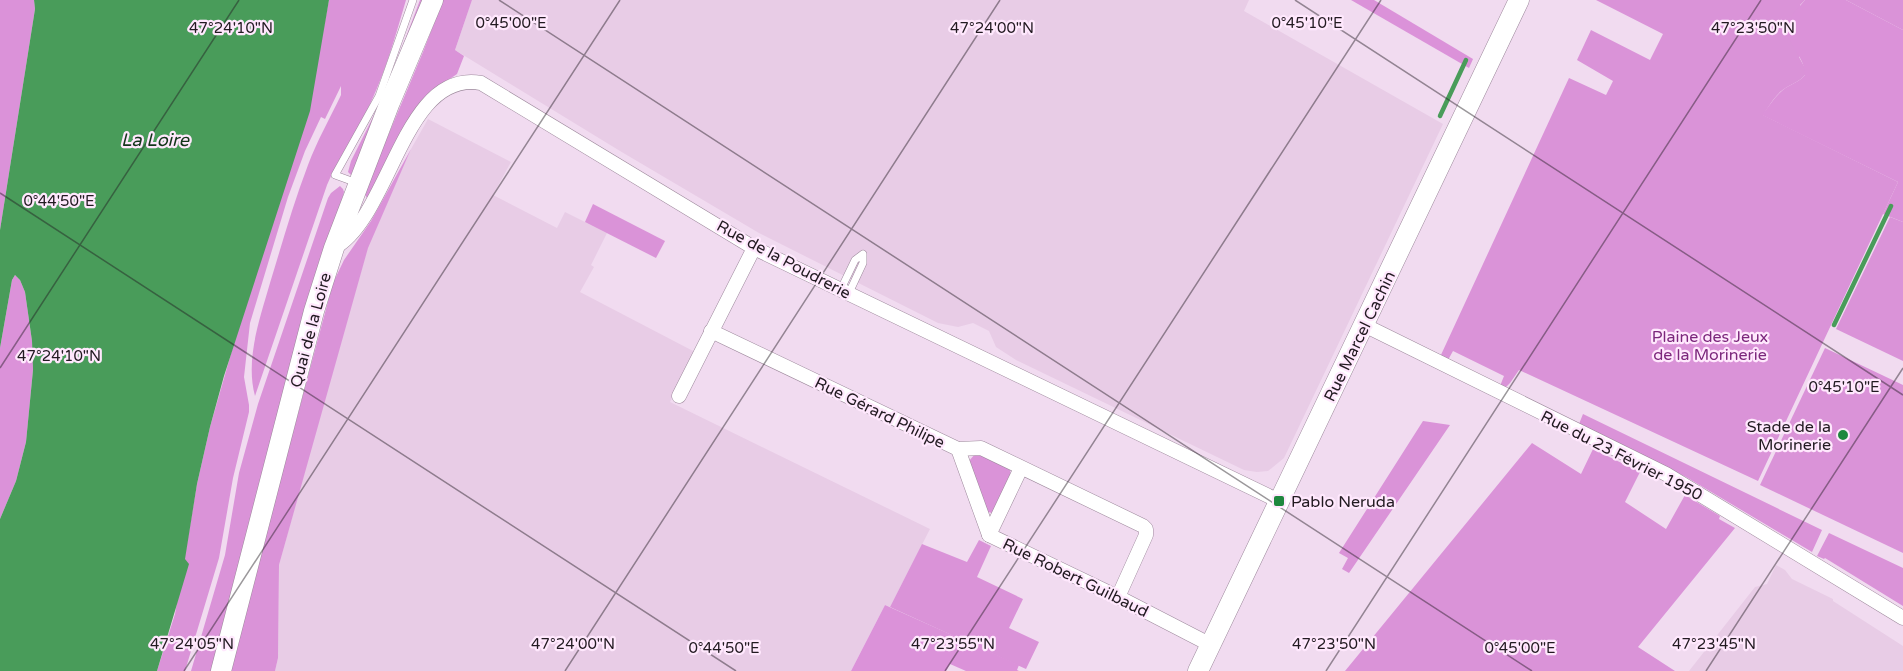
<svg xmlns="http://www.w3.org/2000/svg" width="1903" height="671" viewBox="0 0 1903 671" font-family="'Varela Round',sans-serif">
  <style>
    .built { fill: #e8cce6 }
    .green { fill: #da93d8 }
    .forest { fill: #db92d9 }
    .water { fill: #499c5a }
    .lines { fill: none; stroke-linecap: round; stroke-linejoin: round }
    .stream { stroke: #499c5a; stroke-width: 4.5 }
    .lane-casing { stroke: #9d899c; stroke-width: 8 }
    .street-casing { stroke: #9d899c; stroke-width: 15 }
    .secondary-casing { stroke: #9d899c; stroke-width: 21 }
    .lane { stroke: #fff; stroke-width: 7 }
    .street { stroke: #fff; stroke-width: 14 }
    .secondary { stroke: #fff; stroke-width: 20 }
    .ticks { fill: none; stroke: #221a21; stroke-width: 1.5; stroke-opacity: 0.45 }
    .poi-dot { fill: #1e883e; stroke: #ffe8fd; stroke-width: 2 }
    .labels { text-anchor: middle; stroke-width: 4.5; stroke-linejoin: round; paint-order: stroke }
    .street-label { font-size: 16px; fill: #221a21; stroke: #ffe8fd }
    .park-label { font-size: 16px; fill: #7c277c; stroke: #ffe8fd }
    .poi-label { font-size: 16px; fill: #221a21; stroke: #ffe8fd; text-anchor: end }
    .water-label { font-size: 18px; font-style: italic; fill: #12351a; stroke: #ffe8fd }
    .ticks-label { font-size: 15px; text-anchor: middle; fill: #221a21; stroke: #ffe8fd; stroke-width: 4.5; stroke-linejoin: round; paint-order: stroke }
  </style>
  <rect width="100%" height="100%" fill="#f1dbf0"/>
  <!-- built -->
  <g class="built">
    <polygon points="472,0 1249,0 1244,11 1443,124 1284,458 1268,471 1257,472 1244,470 1016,360 996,347 989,331 973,323 958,327 938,323 759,233 620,151 455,50"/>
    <polygon points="428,119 511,162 493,195 557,228 565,212 607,233 591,265 594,267 580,292 695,352 670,402 930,529 890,607 885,605 851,671 275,671 278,658 279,565 312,445 369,243 411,149"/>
    <polygon points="1776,565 1785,570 1792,579 1833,599 1833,601 1903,646 1903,671 1689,671 1755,587 1767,584"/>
  </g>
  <!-- green -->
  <g class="green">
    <path d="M329,0H406C396,34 386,70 371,102C358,131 339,156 327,185L255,396C245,359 260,318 270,283C282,244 293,204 308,165C317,141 330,118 341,95V86L325,119L321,117L305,151L288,197L250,323L244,377L249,405V412L233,478L219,558L185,671H157L175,614L197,484L210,427L322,36Z"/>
    <polygon points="420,0 426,0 351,175 348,172 351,161 384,95"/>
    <polygon points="443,0 472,0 455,50 464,56 457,74 438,87 425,100 369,198 367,198 364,193 423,52"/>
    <path d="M1596,0H1805L1800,5L1799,57L1805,68V75C1799,82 1791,84 1784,89C1775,95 1769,106 1763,115L1898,182L1758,481L1519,370L1510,383L1505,388L1500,386L1504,376L1453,351L1448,360L1440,357L1569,78L1606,95L1613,81L1577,60L1591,30L1650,60L1663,34Z"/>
    <polygon points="1846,0 1903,0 1903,30"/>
    <polygon points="411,149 368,248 279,565 278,658 275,671 229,671 333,283 344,260 371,221"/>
    <polygon points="340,186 343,189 344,192 211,671 191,671 225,555 239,473 258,404 328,198 331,193"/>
    <polygon points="593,204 665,241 656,258 585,222"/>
    <polygon points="1890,217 1903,222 1903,361 1836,329"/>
    <polygon points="1825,348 1903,385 1903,553 1760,485"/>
    <polygon points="1583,414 1822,530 1812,552 1686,477 1579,424"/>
    <polygon points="1423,421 1450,425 1349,573 1342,569 1348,558 1339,553"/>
    <polygon points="1532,443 1581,474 1593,449 1640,472 1625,502 1666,529 1685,495 1720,516 1719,519 1735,528 1638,647 1675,671 1345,671"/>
    <polygon points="975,454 980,454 1010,470 1011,476 992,513 988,512 969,461"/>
    <polygon points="1829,533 1903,568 1903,606 1825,558 1824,559 1817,556"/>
    <polygon points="979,540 991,546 977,577 1023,599 1009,628 1039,642 1026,669 890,607 922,544 967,562"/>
  </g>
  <!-- forest -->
  <g class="forest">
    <polygon points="0,0 34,0 35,9 0,230"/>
    <polygon points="1351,0 1374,0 1473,59 1469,68"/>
    <path d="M1805,0H1846L1903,30V222L1883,214L1898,182L1762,115C1769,106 1775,96 1784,89C1791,84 1799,82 1805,75C1805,57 1788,46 1786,27L1793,14Z"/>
    <polygon points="15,275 20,280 25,292 32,341 33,370 26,442 16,481 0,519 0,348 12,280"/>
    <polygon points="885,605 1019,665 1017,670 1019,671 966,671 950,664 946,671 851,671"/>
  </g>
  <!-- water -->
  <polygon class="water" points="34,0 329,0 310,111 224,376 210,427 197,484 185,559 189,564 157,671 0,671 0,519 16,481 26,442 33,370 32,341 25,292 20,280 15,275 12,280 0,348 0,230 35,9"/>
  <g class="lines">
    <!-- stream -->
    <g class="stream">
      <polyline points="1440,116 1466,60"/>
      <polyline points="1834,325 1891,206"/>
    </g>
    <!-- lane casing -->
    <g class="lane-casing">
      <g id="lane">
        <polyline points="357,183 335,175 379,96 413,0"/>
        <polyline points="841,289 855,260 863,254 863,263 849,293"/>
      </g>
    </g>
    <!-- street casing -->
    <g class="street-casing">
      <g id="street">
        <path d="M334,248C391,217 403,69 481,83L754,248L1279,501"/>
        <polyline points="1364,325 1666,474 1903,618"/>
        <polyline points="711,331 958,449 981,448 1143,526 1146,529 1146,535 1118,597"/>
        <polyline points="679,396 754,248"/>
        <polyline points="958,449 989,535 1118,597 1211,645"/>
        <polyline points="989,535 1021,468"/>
      </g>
    </g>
    <!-- secondary casing -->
    <g class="secondary-casing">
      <g id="secondary">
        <polyline points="221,671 314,311 334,248 390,102 433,0"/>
        <polyline points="1198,671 1519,0"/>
      </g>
    </g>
    <!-- lane -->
    <use href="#lane" class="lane"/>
    <!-- street -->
    <use href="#street" class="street"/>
    <!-- secondary -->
    <use href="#secondary" class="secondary"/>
  </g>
  <!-- ticks -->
  <path class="ticks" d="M499,0L1532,671M1295,0L1903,395M0,193L736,671M0,368L239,0M184,671L620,0M565,671L1000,0M945,671L1381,0M1326,671L1761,0M1706,671L1903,368"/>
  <!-- markers -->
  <g class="poi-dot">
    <circle cx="1843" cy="435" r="6"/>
    <rect x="1273" y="495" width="12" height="12" rx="3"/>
  </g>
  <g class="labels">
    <!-- street labels -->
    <g class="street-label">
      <text transform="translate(784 259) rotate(28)" y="6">Rue de la Poudrerie</text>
      <text transform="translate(310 330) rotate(-75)" y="6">Quai de la Loire</text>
      <text transform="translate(1359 336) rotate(-64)" y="6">Rue Marcel Cachin</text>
      <text transform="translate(880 412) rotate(26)" y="6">Rue Gérard Philipe</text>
      <text transform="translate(1622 455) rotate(27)" y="6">Rue du 23 Février 1950</text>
      <text transform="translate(1076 577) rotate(26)" y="6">Rue Robert Guilbaud</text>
    </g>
    <!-- park labels -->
    <g class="park-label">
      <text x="1710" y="342">Plaine des Jeux<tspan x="1710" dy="18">de la Morinerie</tspan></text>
    </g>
    <!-- poi labels -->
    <g class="poi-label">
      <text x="1831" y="432">Stade de la<tspan x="1831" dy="18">Morinerie</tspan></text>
      <text x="1291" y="507" text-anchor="start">Pablo Neruda</text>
    </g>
    <!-- water labels -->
    <g class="water-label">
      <text x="155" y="146">La Loire</text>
    </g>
  </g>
  <g class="ticks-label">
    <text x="511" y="28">0°45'00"E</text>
    <text x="1307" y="28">0°45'10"E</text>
    <text x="231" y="33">47°24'10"N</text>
    <text x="992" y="33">47°24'00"N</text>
    <text x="1753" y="33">47°23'50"N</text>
    <text x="59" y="206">0°44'50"E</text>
    <text x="59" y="361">47°24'10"N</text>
    <text x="1844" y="392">0°45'10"E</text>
    <text x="192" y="649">47°24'05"N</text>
    <text x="573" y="649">47°24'00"N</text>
    <text x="953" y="649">47°23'55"N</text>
    <text x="1334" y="649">47°23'50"N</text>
    <text x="1714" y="649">47°23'45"N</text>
    <text x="724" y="653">0°44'50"E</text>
    <text x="1520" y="653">0°45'00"E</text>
  </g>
</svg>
